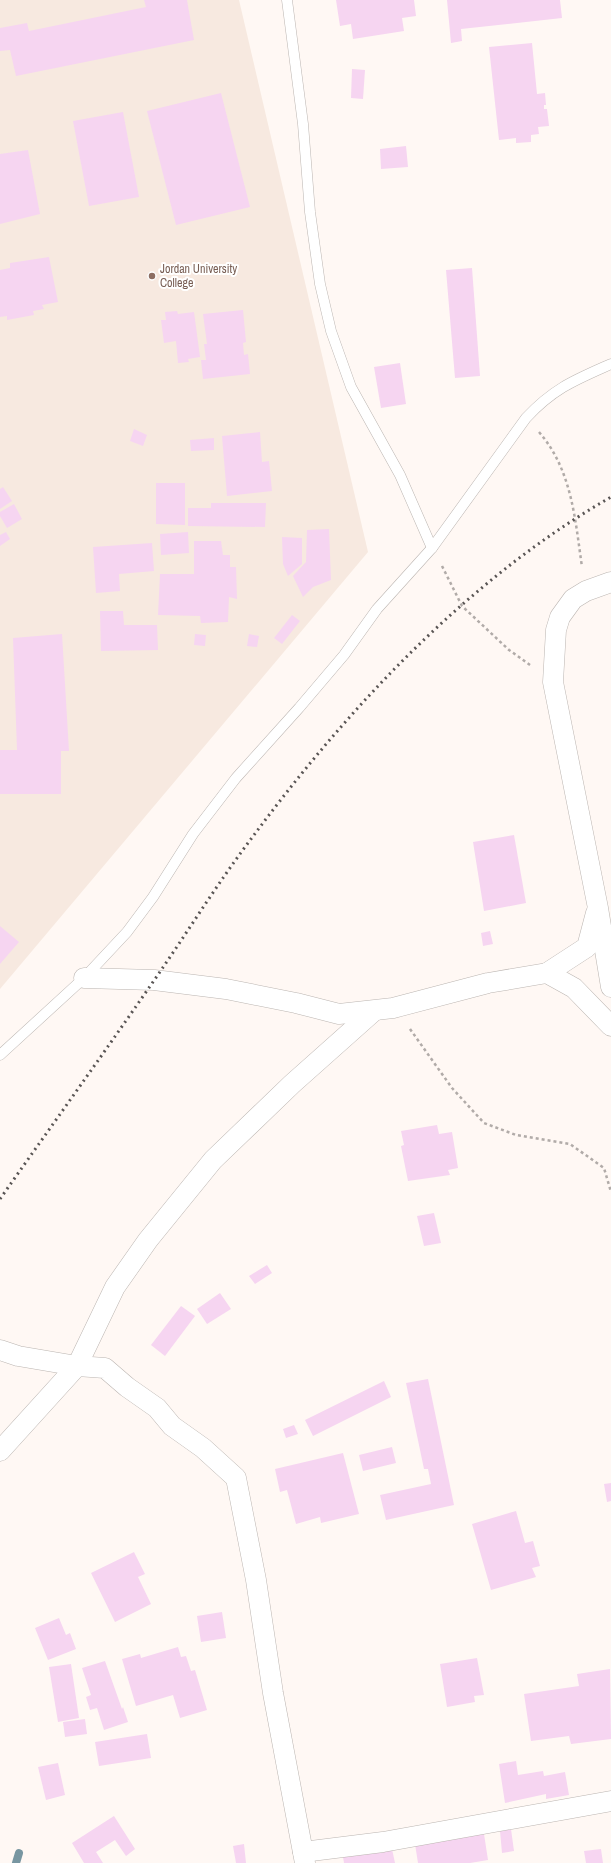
<svg xmlns="http://www.w3.org/2000/svg" width="611" height="1863" viewBox="0 0 611 1863" font-family="'Archivo Narrow',sans-serif">
  <style>
    .built { fill: #f7e9e0 }
    .lines { fill: none; stroke-linecap: round; stroke-linejoin: round }
    .stream { stroke: #7896a1; stroke-width: 8 }
    .building { fill: #f6d5f1 }
    .service-casing { stroke: #bbb5b1; stroke-width: 11 }
    .minor-casing { stroke: #bbb5b1; stroke-width: 21 }
    .path { stroke: #b1aba8; stroke-width: 2.5; stroke-dasharray: 3 3; stroke-linecap: butt }
    .service { stroke: #fff; stroke-width: 10 }
    .minor { stroke: #fff; stroke-width: 20 }
    .rail { stroke: #585453; stroke-width: 3; stroke-dasharray: 2 4; stroke-linecap: butt }
    .education-dot { fill: #8d6e63; stroke: #fff; stroke-width: 1.5 }
    .labels { text-anchor: middle; stroke-width: 4; stroke-linejoin: round; paint-order: stroke }
    .education-label { font-size: 12px; fill: #785e54; stroke: #fff; text-anchor: start }
  </style>
  <rect width="100%" height="100%" fill="#fff8f4"/>
  <!-- built -->
  <polygon class="built" points="0,0 239,0 368,552 0,989"/>
  <g class="lines">
    <!-- stream -->
    <polyline class="stream" points="16,1863 19,1853"/>
  </g>
  <!-- building -->
  <g class="building">
    <polygon points="144,0 187,0 194,40 16,76 10,50 0,51 0,28 27,23 29,31 146,7"/>
    <polygon points="336,0 414,0 416,16 402,18 404,31 353,39 351,24 340,26"/>
    <polygon points="447,0 560,0 562,18 461,29 462,41 451,43"/>
    <polygon points="532,43 537,94 545,93 546,105 544,105 544,109 547,109 549,126 538,127 539,134 531,135 531,142 516,143 516,138 499,140 489,47"/>
    <polygon points="352,69 365,70 363,99 351,98"/>
    <polygon points="221,93 250,207 176,225 147,111"/>
    <polygon points="123,112 139,197 89,206 73,121"/>
    <polygon points="406,146 408,167 381,169 380,149"/>
    <polygon points="28,150 40,214 0,224 0,154"/>
    <polygon points="49,257 58,302 42,305 44,309 33,311 34,315 7,320 7,316 0,317 0,270 10,268 10,263"/>
    <polygon points="472,268 480,376 455,378 446,270"/>
    <polygon points="243,310 246,342 243,343 244,355 248,354 250,374 203,379 201,360 206,360 204,344 207,344 203,314"/>
    <polygon points="177,311 178,314 194,312 200,357 188,359 189,362 178,363 176,341 164,343 161,320 166,320 165,312"/>
    <polygon points="400,363 406,404 381,408 374,367"/>
    <polygon points="134,429 147,435 143,446 130,441"/>
    <polygon points="260,432 262,462 269,461 272,491 227,496 222,436"/>
    <polygon points="214,438 214,450 191,451 190,440"/>
    <polygon points="156,483 185,483 185,525 156,524"/>
    <polygon points="3,487 12,501 0,509 0,489"/>
    <polygon points="211,503 266,503 265,527 188,526 188,508 211,508"/>
    <polygon points="14,504 22,519 7,528 0,516 0,512"/>
    <polygon points="329,529 331,580 313,587 303,597 293,576 306,562 307,530"/>
    <polygon points="6,532 10,539 0,546 0,535"/>
    <polygon points="188,532 189,553 161,555 160,534"/>
    <polygon points="282,537 302,538 302,564 288,576 283,564"/>
    <polygon points="194,541 221,541 223,555 230,555 230,567 236,567 237,599 229,597 228,622 201,623 200,616 158,615 160,574 194,574"/>
    <polygon points="152,543 154,571 119,574 120,591 96,593 93,547"/>
    <polygon points="100,611 123,611 124,625 157,625 158,650 101,651"/>
    <polygon points="292,615 300,621 282,644 274,638"/>
    <polygon points="62,634 69,751 61,751 61,794 0,794 0,750 17,750 13,638"/>
    <polygon points="195,634 206,635 205,646 194,645"/>
    <polygon points="249,634 259,636 257,647 247,646"/>
    <polygon points="514,835 526,903 484,911 473,842"/>
    <polygon points="0,926 19,942 0,964"/>
    <polygon points="490,931 493,944 483,946 481,933"/>
    <polygon points="437,1125 439,1134 452,1132 458,1168 448,1170 450,1175 408,1181 401,1146 404,1145 401,1131"/>
    <polygon points="434,1213 441,1243 424,1246 417,1216"/>
    <polygon points="267,1265 272,1273 255,1284 249,1276"/>
    <polygon points="220,1293 231,1309 207,1324 197,1309"/>
    <polygon points="181,1306 195,1316 165,1356 151,1345"/>
    <polygon points="428,1379 454,1505 386,1520 380,1495 431,1484 428,1469 424,1469 406,1383"/>
    <polygon points="384,1381 391,1397 313,1436 305,1420"/>
    <polygon points="294,1425 298,1434 286,1438 283,1429"/>
    <polygon points="392,1447 396,1463 363,1471 359,1455"/>
    <polygon points="343,1453 359,1514 321,1523 320,1517 296,1524 287,1490 280,1492 275,1469"/>
    <polygon points="611,1483 611,1501 607,1502 604,1484"/>
    <polygon points="516,1511 525,1543 533,1541 540,1566 532,1568 536,1577 491,1590 472,1524"/>
    <polygon points="134,1552 145,1574 138,1577 151,1604 115,1622 91,1573"/>
    <polygon points="222,1612 226,1638 201,1642 197,1616"/>
    <polygon points="59,1618 66,1635 70,1633 76,1649 48,1660 35,1628"/>
    <polygon points="178,1647 181,1657 186,1656 191,1671 195,1670 207,1710 180,1718 173,1695 136,1706 122,1659 140,1654 141,1658"/>
    <polygon points="477,1658 484,1695 474,1696 475,1702 447,1707 440,1664"/>
    <polygon points="105,1661 122,1709 123,1707 128,1722 104,1730 97,1708 90,1710 86,1697 91,1695 82,1668"/>
    <polygon points="71,1664 79,1718 58,1722 49,1667"/>
    <polygon points="610,1669 611,1739 571,1744 569,1736 531,1741 524,1694 579,1686 577,1674"/>
    <polygon points="85,1719 87,1734 65,1737 63,1722"/>
    <polygon points="147,1734 151,1758 99,1766 95,1742"/>
    <polygon points="516,1761 518,1775 543,1771 544,1776 565,1772 569,1795 546,1799 546,1794 505,1803 499,1764"/>
    <polygon points="58,1763 65,1795 46,1800 38,1767"/>
    <polygon points="114,1816 135,1849 126,1856 115,1840 96,1852 103,1863 84,1863 72,1843"/>
    <polygon points="511,1829 514,1851 502,1853 500,1831"/>
    <polygon points="484,1834 488,1860 470,1863 418,1863 415,1844"/>
    <polygon points="244,1844 246,1863 236,1863 233,1846"/>
    <polygon points="392,1849 395,1863 344,1863 343,1857"/>
    <polygon points="601,1849 603,1863 586,1863 584,1851"/>
  </g>
  <g class="lines">
    <!-- service casing -->
    <g class="service-casing">
      <g id="service">
        <polyline points="287,0 303,124 310,212 320,284 331,331 351,387 400,475 432,548"/>
        <path d="M0,1055L84,978L127,932L153,897L193,834L236,778L299,708L344,655L377,609L432,548L526,418C554,388 575,380 611,364"/>
      </g>
    </g>
    <!-- minor casing -->
    <g class="minor-casing">
      <g id="minor">
        <polyline points="611,582 586,591 573,599 560,617 556,630 553,682 598,908 611,987"/>
        <polyline points="547,973 587,947 596,913"/>
        <polyline points="84,978 154,980 226,989 296,1003 339,1014 393,1008 488,983 547,973 574,988 611,1026"/>
        <polyline points="0,1350 18,1356 77,1366 105,1368 127,1387 157,1408 172,1426 203,1448 236,1478 256,1580 273,1693 305,1863"/>
        <polyline points="0,1451 77,1366 115,1287 148,1240 213,1160 292,1084 374,1011"/>
        <polyline points="303,1852 383,1842 611,1801"/>
      </g>
    </g>
    <!-- path -->
    <g class="path">
      <path d="M539,432C572,470 575,519 582,567"/>
      <polyline points="442,566 462,606 509,650 530,665"/>
      <polyline points="410,1029 452,1088 484,1123 516,1135 570,1144 604,1168 611,1192"/>
    </g>
    <!-- service -->
    <use href="#service" class="service"/>
    <!-- minor -->
    <use href="#minor" class="minor"/>
    <!-- rail -->
    <path class="rail" d="M0,1199C52,1125 104,1053 155,979C187,933 217,884 251,839C348,708 468,579 611,497"/>
  </g>
  <!-- markers -->
  <circle class="education-dot" cx="152" cy="276" r="4"/>
  <g class="labels">
    <!-- education labels -->
    <g class="education-label">
      <text x="160" y="273">Jordan University<tspan x="160" dy="14">College</tspan></text>
    </g>
  </g>
</svg>
